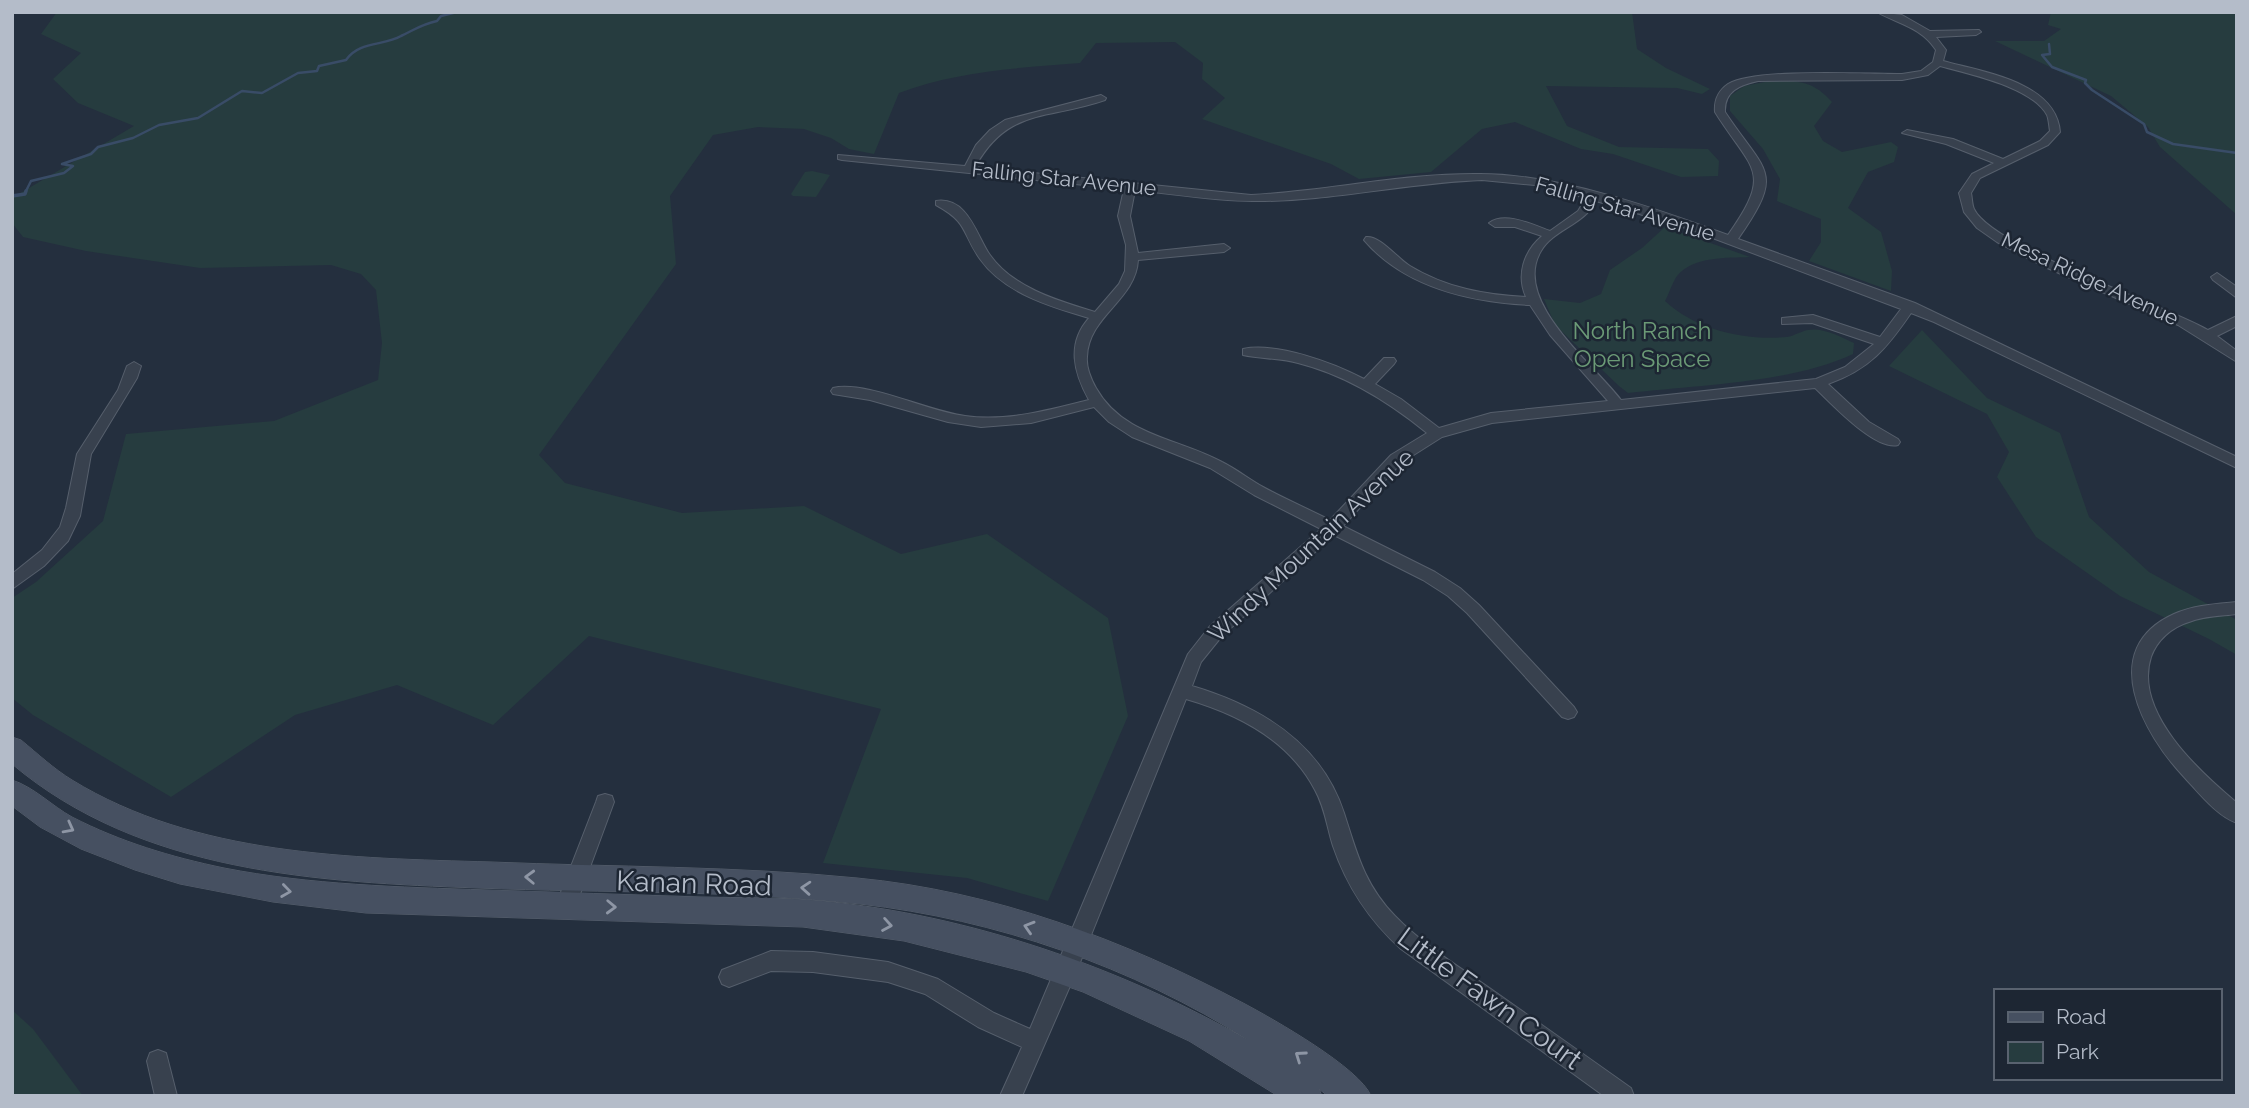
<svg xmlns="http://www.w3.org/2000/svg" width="2249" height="1108" viewBox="0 0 2249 1108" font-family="Raleway,sans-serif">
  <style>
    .green { fill: #263c3f }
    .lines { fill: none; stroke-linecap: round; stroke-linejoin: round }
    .stream-far1 { stroke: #394c67; stroke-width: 2.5 }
    .stream { stroke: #394c67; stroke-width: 3.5 }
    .minor-casing { stroke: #565f6c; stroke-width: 2 }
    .secondary-casing { stroke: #565f6c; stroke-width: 1 }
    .minor { fill: #38414e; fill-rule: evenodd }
    .secondary { fill: #465061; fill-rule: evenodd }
    .oneway { stroke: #8e96a5 }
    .labels { text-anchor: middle; stroke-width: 5; stroke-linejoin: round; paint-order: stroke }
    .far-street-label { font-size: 21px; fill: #b4bcc9; stroke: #1d2633 }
    .park-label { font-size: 24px; fill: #6b9a76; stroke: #1d2633 }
    .street-label { font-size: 24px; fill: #b4bcc9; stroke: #1d2633 }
    .near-street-label { font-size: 28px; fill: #b4bcc9; stroke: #1d2633 }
  </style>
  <rect width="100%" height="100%" fill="#242f3e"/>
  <!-- green -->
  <g class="green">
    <path d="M57,12H1632L1637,49L1666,68L1710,89L1702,94L1677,88L1546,86L1567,126L1619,147L1708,149L1719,161L1718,176L1681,177L1613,154L1581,149L1515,122L1482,129L1431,172L1359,179L1331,164L1202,119L1225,98L1202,79L1203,63L1175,42L1096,43L1080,63C1018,68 957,71 899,93L874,154L849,149L831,138L804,129L758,127L713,135L670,196L676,264L539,455L565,483L682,513L804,506L901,554L987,534L1108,618L1128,716L1048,901L967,878L823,863L881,709L589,636L493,725L397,685L295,715L171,797L33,715L12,698V598L36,582L103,521L126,434L274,421L378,380L382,343L376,290L361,274L331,265L200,268L86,251L23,237L12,223V198L134,126L78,103L53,79L81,53L41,34Z"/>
    <polygon points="2051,12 2237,12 2237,215 2160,147 2148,127 2111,96 1995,41 2044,41 2061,29 2048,25"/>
    <path d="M1775,80C1802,82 1813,81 1832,102L1814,126L1823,141L1842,152L1891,142L1898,147L1894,162L1868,172L1848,208L1881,232L1892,271L1891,291L1809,261L1821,242V219L1777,201L1780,179L1763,149L1730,111V96L1744,86Z"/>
    <polygon points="812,171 830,175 816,197 793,196 791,194 805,172"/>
    <path d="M1665,227L1750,257C1727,258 1693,256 1677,276C1672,283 1669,294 1665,301C1696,330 1745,341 1787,337C1794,336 1801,331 1808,330C1823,327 1841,337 1854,343L1853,354C1792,383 1697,385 1628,393L1619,386L1555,325L1544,299L1580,303L1601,294L1610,270L1642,248Z"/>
    <polygon points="1922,330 1987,398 2060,433 2089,517 2149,572 2237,620 2237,655 2209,639 2120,596 2036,537 1997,477 2009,452 1987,414 1889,366"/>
    <polygon points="12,1010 33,1029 83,1096 12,1096"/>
  </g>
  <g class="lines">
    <!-- stream-far1 -->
    <g class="stream-far1">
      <polyline points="2049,44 2050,54 2042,55 2052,67 2086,80 2085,83 2092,90 2144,124 2147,132 2173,144 2237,153"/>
      <path d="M25,193L31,181L64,173L73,166L62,164L91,154L98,147L133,138L159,125L198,118L242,91L262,93L298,73L317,71L319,66L346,60C359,41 384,46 401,36C414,30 422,24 437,21L441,16L457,12"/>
    </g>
    <!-- stream -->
    <polyline class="stream" points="12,196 25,194 26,191"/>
    <!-- minor casing -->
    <g class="minor-casing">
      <g id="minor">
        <path d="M1877,12L1902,15L1930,31L1979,30L1981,32L1976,35L1936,37L1946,50L1943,61C1983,72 2056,82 2060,132L2048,145L1980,178L1971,193C1972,197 1972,205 1974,209C1992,247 2162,304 2208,330L2237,316V326L2217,336L2237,351V362L2178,325L2045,267L1997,242L1977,228L1964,212L1959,193L1972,174L1994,163L1946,144L1902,133L1907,130L1953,139L2003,159L2040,141L2050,131C2049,126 2049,120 2047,115C2032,87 1969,74 1940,66L1928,75L1902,80L1758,81C1740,85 1724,91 1725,112C1766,174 1786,170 1738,239L1915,303L2237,457V468L1934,322L1911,313C1887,348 1870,369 1828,384L1869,422L1898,439L1900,442L1898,445C1875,451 1831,403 1815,388L1492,423L1442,437L1401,463L1343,526L1435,572L1460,588L1479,605L1574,707L1577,712L1574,717L1568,719L1562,717L1467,613L1448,596L1423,580L1334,535L1222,636L1201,662L1192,686C1259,706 1321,742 1344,813C1357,853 1364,884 1395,916C1422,944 1456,965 1488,987C1535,1020 1583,1054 1631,1088L1634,1096H1604L1401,949C1369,920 1347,887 1333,846C1327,827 1325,808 1315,790C1289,740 1238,714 1186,699L1077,970L1022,1096H1000L1022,1047L978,1027L925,994L888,982L813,972L771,971L729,987L722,984L719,977L722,970L771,951L813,952L888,962L938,979L994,1013L1030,1029L1188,654L1210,626L1321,529L1254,495L1210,468L1132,437L1109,422L1094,407L1031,423L981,427L948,422L870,400L833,394L831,391L833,388C865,380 930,412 965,416C1007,422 1048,410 1089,400C1074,373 1066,344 1089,318C1051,307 1004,293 980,259C961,232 969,223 936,205V201C968,196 977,237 990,255C1013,288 1059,301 1095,312L1119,284L1125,271L1126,245L1118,216L1124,189L842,160L838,159V155L965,166L976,145L990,130L1005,120L1101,95L1106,98L1105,100C1048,120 1008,107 975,167L1251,195C1327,191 1404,173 1480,174C1558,174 1655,208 1728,235C1774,170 1752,171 1715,112C1714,100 1718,91 1728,84C1756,68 1865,74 1902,74L1921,71L1933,62L1936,50C1921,27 1898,24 1877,12ZM1482,180L1535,185L1586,198L1578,211L1550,231C1533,225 1505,211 1489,223L1495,227H1515L1542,236C1524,251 1516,275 1526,297C1486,295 1446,288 1410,266C1398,259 1380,235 1366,237L1364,240C1405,288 1470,302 1530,305L1550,335L1608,401L1491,413L1439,428L1401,399L1375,384L1394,364L1396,361L1394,358H1384L1364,379C1334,363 1277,342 1243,349V355C1261,359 1280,358 1298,363C1346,375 1389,402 1427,433L1391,455L1330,520C1308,509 1285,499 1263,487C1249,479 1236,469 1222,462C1178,438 1123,436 1096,388C1091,379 1086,367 1087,357C1088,316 1136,300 1138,260L1224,252L1230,248L1224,244L1138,253L1130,216L1135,190C1174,194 1214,201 1252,201C1329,202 1405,183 1482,180ZM1596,201L1686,228L1901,309L1880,337L1813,315L1782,318V324L1812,323L1874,344L1845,367L1816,379L1621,400C1594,364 1511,301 1541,251C1554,229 1584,225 1596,201Z"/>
        <polygon points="2217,273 2237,287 2237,298 2213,280 2211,277"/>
        <polygon points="134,362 141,366 137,378 91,454 80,516 68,541 44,566 12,589 12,574 42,550 60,527 66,508 77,454 118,390 127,366"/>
        <path d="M2237,602V614C2221,616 2204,616 2189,622C2172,627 2157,640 2151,657C2133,712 2200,772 2237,803V823C2217,816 2199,793 2185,778C2143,734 2096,649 2174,614C2194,605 2216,604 2237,602Z"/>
        <polygon points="605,794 612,796 614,802 576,905 573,912 566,914 559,912 556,905 596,802 598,796"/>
        <polygon points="158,1050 166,1053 177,1096 155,1096 147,1061 150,1053"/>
      </g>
    </g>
    <!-- secondary casing -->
    <g class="secondary-casing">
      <path id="secondary" d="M12,737L21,740C38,754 54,769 72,780C196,856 351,858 491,862C613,867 736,866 857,878C994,891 1124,940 1245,1004C1273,1019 1360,1068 1371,1096H1328L1319,1089L1322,1096H1278L1189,1041L1083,992L1026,972L904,941L803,927L366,913L273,902L180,884L135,870L81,849L40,827L12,806V780C34,787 52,806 72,817C121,842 171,857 224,868C311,885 399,887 487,890C558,892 629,895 700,897C740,898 781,897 822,901C970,915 1119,967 1248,1040C1133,967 995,919 860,904C734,890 605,893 478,888C318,882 141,873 12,764Z"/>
    </g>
    <!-- minor -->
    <use href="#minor" class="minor"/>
    <!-- secondary -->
    <use href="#secondary" class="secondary"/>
  </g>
  <!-- one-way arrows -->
  <defs><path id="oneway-chevron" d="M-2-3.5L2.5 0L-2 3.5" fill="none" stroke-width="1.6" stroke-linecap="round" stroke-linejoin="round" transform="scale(1.75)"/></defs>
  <g class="oneway">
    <use href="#oneway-chevron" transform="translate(69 828) rotate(28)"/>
    <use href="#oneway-chevron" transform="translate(530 877) rotate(-178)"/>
    <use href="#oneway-chevron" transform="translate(806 888) rotate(-176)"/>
    <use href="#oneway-chevron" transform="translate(286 891) rotate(8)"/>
    <use href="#oneway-chevron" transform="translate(611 907) rotate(2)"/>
    <use href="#oneway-chevron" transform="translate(887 925) rotate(10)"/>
    <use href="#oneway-chevron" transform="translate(1029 927) rotate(-163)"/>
    <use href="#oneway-chevron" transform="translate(1300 1056) rotate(-145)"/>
  </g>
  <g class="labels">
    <!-- far-street labels -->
    <g class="far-street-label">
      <text transform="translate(1064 179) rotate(6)" y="7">Falling Star Avenue</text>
      <text transform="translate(1625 209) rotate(16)" y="7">Falling Star Avenue</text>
      <text transform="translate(2090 279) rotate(25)" y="7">Mesa Ridge Avenue</text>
    </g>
    <!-- park labels -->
    <g class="park-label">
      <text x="1642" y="339">North Ranch<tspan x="1642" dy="28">Open Space</tspan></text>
    </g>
    <!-- street labels -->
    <g class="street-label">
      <text transform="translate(1311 546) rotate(-43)" y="8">Windy Mountain Avenue</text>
    </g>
    <!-- near-street labels -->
    <g class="near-street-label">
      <text transform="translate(694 883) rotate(2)" y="10">Kanan Road</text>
      <text transform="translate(1490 998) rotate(36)" y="10">Little Fawn Court</text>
    </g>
  </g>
  <!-- border -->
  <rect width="2249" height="1108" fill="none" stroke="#b4bcc9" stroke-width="28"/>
  <!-- legend -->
  <rect x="1994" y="989" width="228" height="91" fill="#1d2633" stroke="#59626f" stroke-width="2"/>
  <rect x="2008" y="1012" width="35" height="10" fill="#465061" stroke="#59626f" stroke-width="2"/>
  <text x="2056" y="1024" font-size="21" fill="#b4bcc9">Road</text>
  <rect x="2008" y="1042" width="35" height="21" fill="#263c3f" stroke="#59626f" stroke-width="2"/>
  <text x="2056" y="1059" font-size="21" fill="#b4bcc9">Park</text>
</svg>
